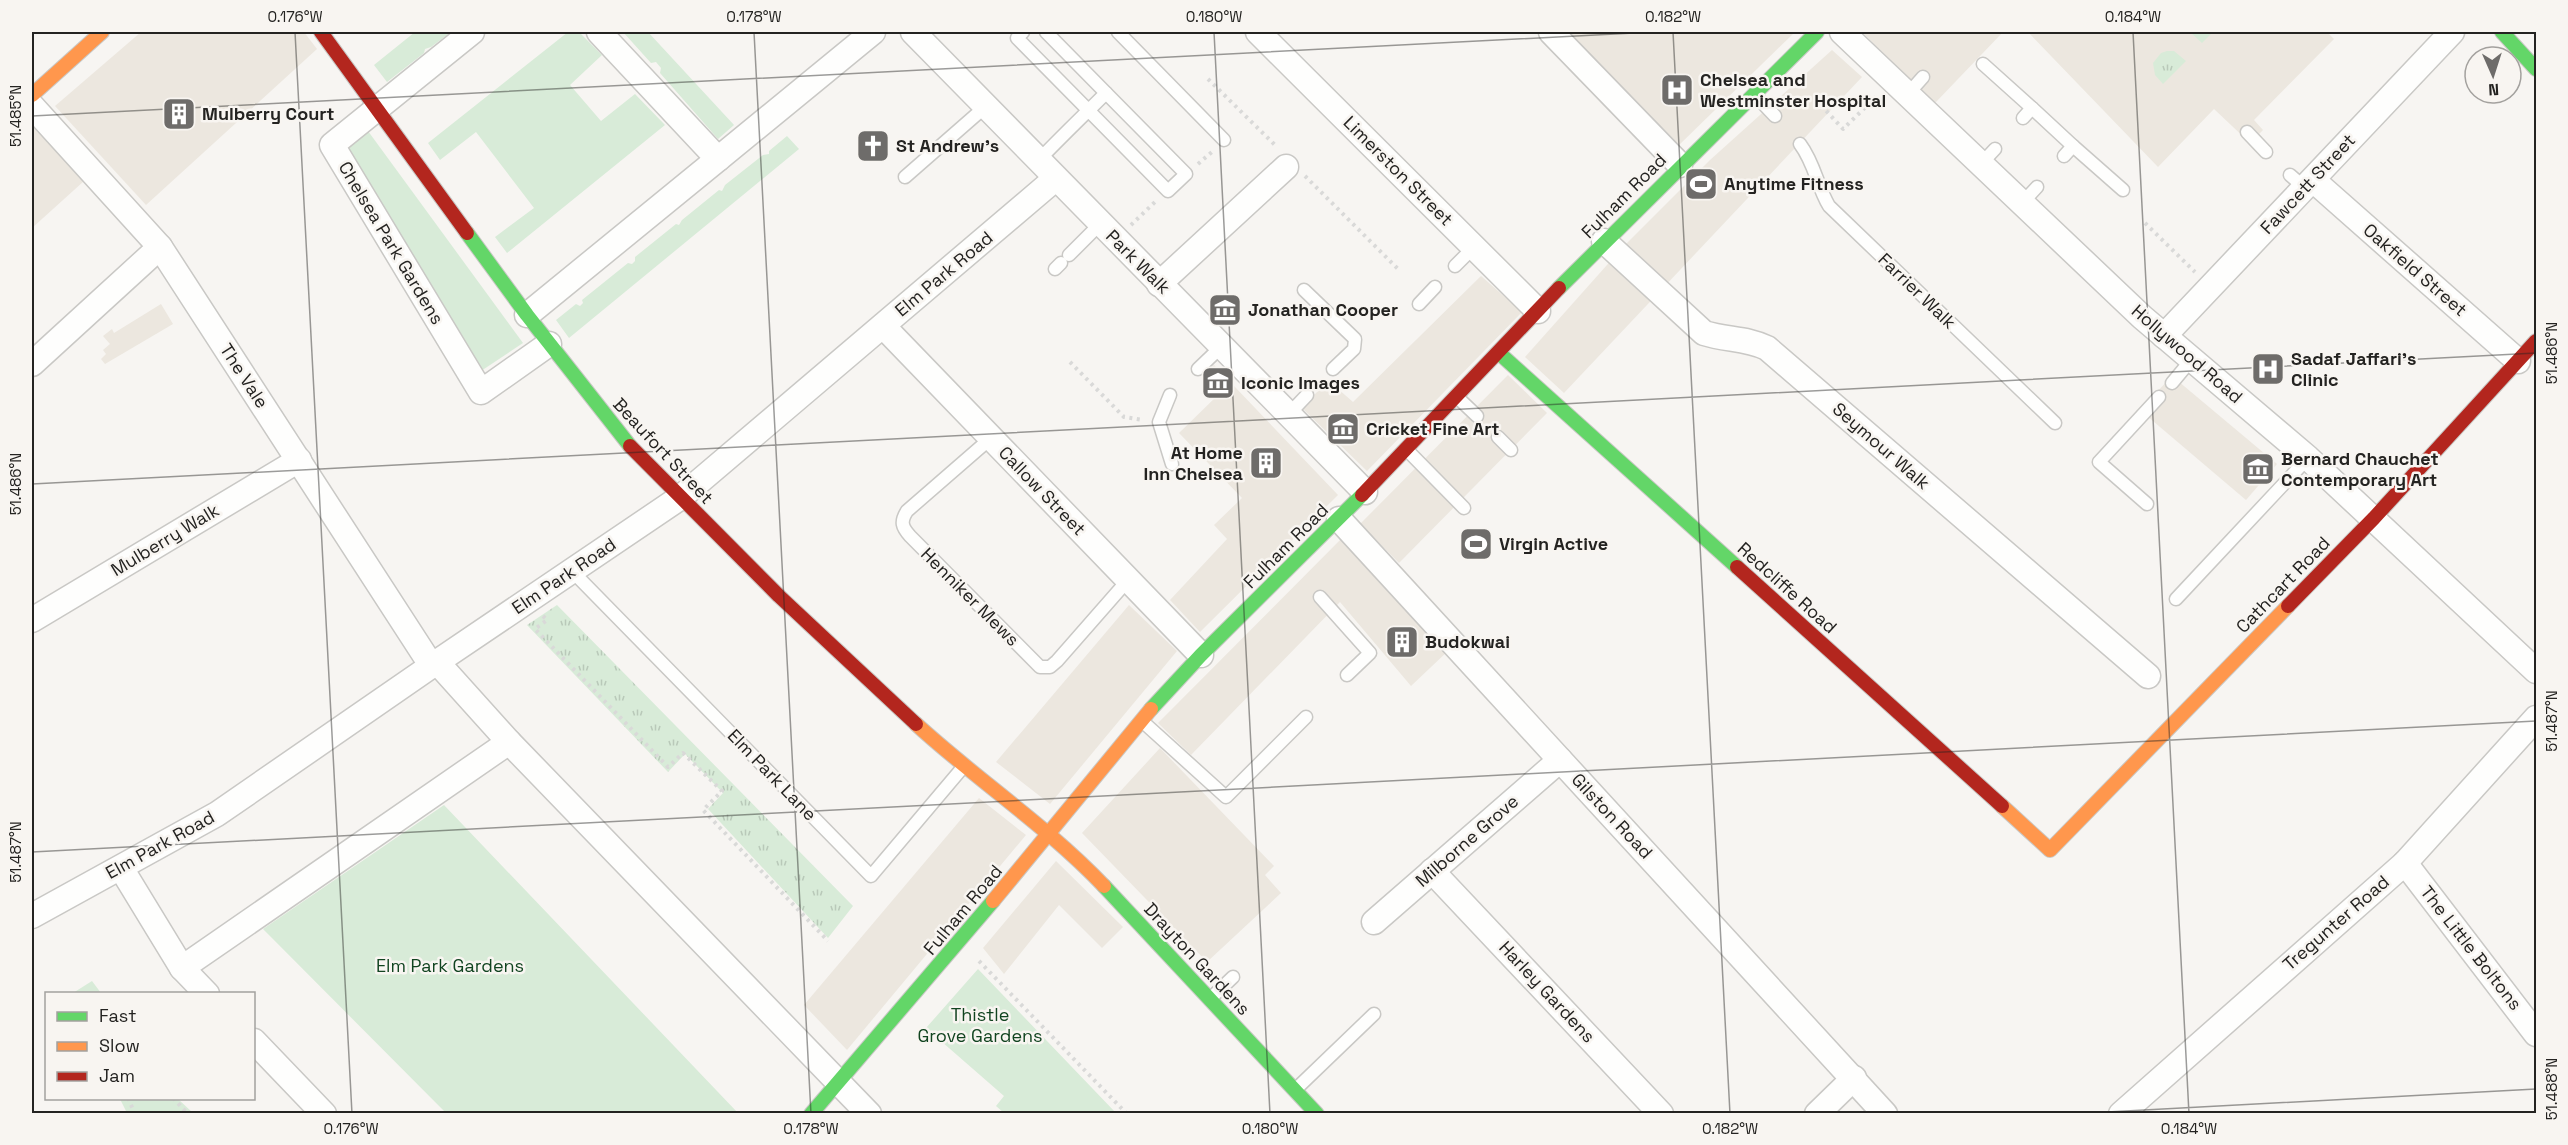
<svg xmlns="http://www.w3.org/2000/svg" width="2568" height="1145" viewBox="0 0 2568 1145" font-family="'Space Grotesk',sans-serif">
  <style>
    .built { fill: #ece7df }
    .grass { fill: url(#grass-tufts) }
    .garden { fill: #d8ebd8 }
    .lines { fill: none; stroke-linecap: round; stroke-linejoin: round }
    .lane-casing { stroke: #c9c8c5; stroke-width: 15 }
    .street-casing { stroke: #c9c8c5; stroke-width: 27 }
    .fast-casing { stroke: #c9c8c5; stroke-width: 16 }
    .slow-casing { stroke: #c9c8c5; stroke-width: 16 }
    .jam-casing { stroke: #c9c8c5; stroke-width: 16 }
    .path { stroke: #d9d9d8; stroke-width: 4; stroke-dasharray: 3 4.5; stroke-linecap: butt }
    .lane { stroke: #fefefd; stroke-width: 12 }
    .street { stroke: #fefefd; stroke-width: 24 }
    .fast { stroke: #63d668; stroke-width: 14 }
    .slow { stroke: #ff974d; stroke-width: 14 }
    .jam { stroke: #b3261e; stroke-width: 14 }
    .ticks { fill: none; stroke: #242321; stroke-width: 1.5; stroke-opacity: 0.45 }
    .labels { text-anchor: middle; stroke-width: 5; stroke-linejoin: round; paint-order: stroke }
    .poi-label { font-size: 18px; font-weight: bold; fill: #242321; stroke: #f8f5f1; text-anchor: start }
    .street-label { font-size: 18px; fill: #242321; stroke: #f8f5f1 }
    .park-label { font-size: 18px; fill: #114420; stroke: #f8f5f1 }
    .neatline { fill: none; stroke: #242321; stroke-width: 2 }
    .ticks-label { font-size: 15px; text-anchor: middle; fill: #242321 }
  </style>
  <defs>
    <pattern id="grass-tufts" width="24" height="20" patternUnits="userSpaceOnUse" patternTransform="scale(1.5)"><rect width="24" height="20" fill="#d8ebd8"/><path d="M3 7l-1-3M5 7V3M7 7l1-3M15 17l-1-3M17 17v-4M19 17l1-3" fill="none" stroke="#b9c9b9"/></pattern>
  </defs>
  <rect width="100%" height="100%" fill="#f7f5f2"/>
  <!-- built -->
  <g class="built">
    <polygon points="141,32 304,32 317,49 146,205 55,106"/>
    <polygon points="1563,32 1795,32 1676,148"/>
    <polygon points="1862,32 2003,32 1935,103"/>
    <polygon points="2028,32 2327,32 2334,39 2254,120 2263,130 2250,143 2214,109 2158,167"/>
    <polygon points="1832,50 1862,77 1564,393 1525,357 1623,247 1710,160"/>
    <polygon points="33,127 84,181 32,228 32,129"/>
    <polygon points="1481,276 1522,312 1367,471 1301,407 1329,381 1353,402"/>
    <polygon points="161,304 173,324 105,364 101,359 106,354 103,350 110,344 103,336 112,329 114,333"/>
    <polygon points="1214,365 1338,495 1200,632 1170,600 1227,539 1214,525 1242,498 1179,433 1220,393 1203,375"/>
    <polygon points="1508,375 1547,413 1399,563 1360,524"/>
    <polygon points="2172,376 2277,464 2246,500 2140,410"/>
    <polygon points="1344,536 1449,650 1411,686 1340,602 1191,755 1158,723"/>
    <polygon points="1129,605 1177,651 1050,804 996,762"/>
    <polygon points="1160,748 1274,866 1265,875 1281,893 1207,962 1082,833"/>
    <polygon points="979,798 1026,835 847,1050 804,1005"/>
    <polygon points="1056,861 1123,927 1102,948 1059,905 1004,974 983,948"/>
  </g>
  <!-- grass -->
  <g class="grass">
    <polygon points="2167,51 2174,51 2186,61 2163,84 2155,75 2153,63 2161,53"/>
    <polygon points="557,605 853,906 828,938 708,809 723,793 685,754 668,772 527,625"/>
  </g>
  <!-- garden -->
  <g class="garden">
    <polygon points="415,32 451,32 431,47 425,49 424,53 387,82 374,65"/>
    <polygon points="568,32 579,32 602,55 570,85 601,121 635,94 665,125 507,253 495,237 534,208 476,132 440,160 428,143"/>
    <polygon points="623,32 648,32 734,125 718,139 660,73 661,68 656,62 651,63"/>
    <polygon points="2190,32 2213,32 2202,43"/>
    <polygon points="368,131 523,343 481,371 344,149"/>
    <polygon points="787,136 799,149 569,338 556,320 576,304 580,306 583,303 582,300 628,263 632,264 635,261 635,257 676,224 679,225 682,220 719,190 722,191 725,185 763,155 769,154 769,151"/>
    <polygon points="444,805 738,1113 638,1114 635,1111 633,1114 446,1113 263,929"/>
    <polygon points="978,969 1116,1113 1004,1113 996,1106 1004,1096 926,1028"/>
    <polygon points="92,981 101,993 73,993"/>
    <polygon points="120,1099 178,1099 193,1113 127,1113"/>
  </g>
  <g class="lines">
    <!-- lane casing -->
    <g class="lane-casing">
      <g id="lane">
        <path d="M1023,32L1017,38L1168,191L1186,174L1106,93C1083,116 1060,138 1038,161"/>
        <polyline points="1046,32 1106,93"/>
        <polyline points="1118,32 1224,140"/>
        <polyline points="1983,64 2032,108"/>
        <polyline points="1755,95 1775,116"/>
        <polyline points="1907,95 1923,77"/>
        <polyline points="2023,118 2032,108 2073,146 2064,156"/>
        <polyline points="2247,132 2266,152"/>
        <path d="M1800,144C1815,164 1817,186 1829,206L2055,423"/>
        <polyline points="2073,146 2123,190"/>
        <polyline points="1981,164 1995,149"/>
        <polyline points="2290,175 2305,188"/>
        <polyline points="905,177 985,107"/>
        <polyline points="2023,202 2037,187"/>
        <polyline points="1069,255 1100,224"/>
        <polyline points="1455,266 1474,247"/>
        <polyline points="1055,269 1061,263"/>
        <polyline points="1304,290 1355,339 1354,349 1333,369"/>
        <polyline points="1419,304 1435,287"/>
        <polyline points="1198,369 1221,347"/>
        <polyline points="2172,383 2192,359"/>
        <polyline points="1170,395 1159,422 1172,464"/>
        <polyline points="1457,397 1477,416"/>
        <polyline points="1288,415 1307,395"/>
        <polyline points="1498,437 1511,450"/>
        <path d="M991,438L907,511C900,522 902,527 910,536L1040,667H1050L1057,661L1128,580"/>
        <polyline points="1407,450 1464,508"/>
        <polyline points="2147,504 2099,462 2159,397"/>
        <polyline points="572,571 871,876 964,766"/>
        <polyline points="1320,597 1370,653 1347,675"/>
        <polyline points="2176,599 2308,458"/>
        <polyline points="1142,721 1226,797 1306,717"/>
        <polyline points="1211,998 1233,977"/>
        <polyline points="1296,1089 1374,1014"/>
      </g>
    </g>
    <!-- street casing -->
    <g class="street-casing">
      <g id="street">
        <polyline points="472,32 332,145 481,392 549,344"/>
        <polyline points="913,32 1365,492"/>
        <polyline points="1258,32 1538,311"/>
        <polyline points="1551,32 1680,165"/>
        <polyline points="1842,32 2142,317 2308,458 2536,671"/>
        <polyline points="32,106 160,247 431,665"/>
        <polyline points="718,159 873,32"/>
        <polyline points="2313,180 2518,361"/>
        <path d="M1604,241L1704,333C1726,340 1747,338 1767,348L2148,676"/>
        <polyline points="1159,284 1286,167"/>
        <polyline points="527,315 718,159 599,32"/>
        <polyline points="883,326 1201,655"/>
        <polyline points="2164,336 2452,32"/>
        <polyline points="32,364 160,247"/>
        <polyline points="1339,519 1885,1114"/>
        <polyline points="32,620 299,460"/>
        <polyline points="437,662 509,742 869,1114"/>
        <polyline points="2405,863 2536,1034"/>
        <polyline points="121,868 182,968"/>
        <polyline points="1432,871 1661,1114"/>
        <polyline points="32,916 217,814 437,662 681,497 1055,179"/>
        <polyline points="1374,922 1560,760"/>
        <polyline points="207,994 182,968 509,742"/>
        <polyline points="254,1041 324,1114"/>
        <polyline points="1817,1114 1854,1078"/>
        <polyline points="2121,1114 2405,863 2536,718"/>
      </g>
    </g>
    <!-- fast casing -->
    <g class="fast-casing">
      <g id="fast">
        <polyline points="2502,32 2536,69"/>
        <polyline points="467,233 527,315 630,446"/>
        <polyline points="1559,288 1817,32"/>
        <polyline points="1499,353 1737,567"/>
        <polyline points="1151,709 1201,655 1362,495"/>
        <polyline points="1104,886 1317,1114"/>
        <polyline points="811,1114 993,901"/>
      </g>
    </g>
    <!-- slow casing -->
    <g class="slow-casing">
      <g id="slow">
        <polyline points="32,95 102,32"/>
        <path d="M916,724C977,780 1047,826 1104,886"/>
        <polyline points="2002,806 2050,850 2288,606"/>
        <polyline points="993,901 1151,709"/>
      </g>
    </g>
    <!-- jam casing -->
    <g class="jam-casing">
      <g id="jam">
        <polyline points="321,32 467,233"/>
        <polyline points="630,446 779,596 916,724"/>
        <polyline points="1362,495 1559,288"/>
        <polyline points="1737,567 2002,806"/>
        <polyline points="2288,606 2374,518 2536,341"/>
      </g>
    </g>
    <!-- path -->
    <g class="path">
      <polyline points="1208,79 1277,147"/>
      <polyline points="1816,100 1843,129 1879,94"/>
      <polyline points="1198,164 1213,151"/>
      <polyline points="1305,176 1400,271"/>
      <polyline points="2145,223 2195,272"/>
      <polyline points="1131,225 1156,201"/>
      <polyline points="1070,362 1124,417 1143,420"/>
      <polyline points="543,616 547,620 535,629 668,767 683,753 722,791 703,810 828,941"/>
      <polyline points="979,961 1127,1114"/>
      <polyline points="93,992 93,994"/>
      <polyline points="128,1098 135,1114"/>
      <polyline points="173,1098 188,1114"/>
    </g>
    <!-- lane -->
    <use href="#lane" class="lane"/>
    <!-- street -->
    <use href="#street" class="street"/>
    <!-- fast -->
    <use href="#fast" class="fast"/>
    <!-- slow -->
    <use href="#slow" class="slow"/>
    <!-- jam -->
    <use href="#jam" class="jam"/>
  </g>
  <!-- ticks -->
  <path class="ticks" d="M295,32L352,1114M754,32L811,1114M1214,32L1270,1114M1673,32L1730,1114M2133,32L2189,1114M32,116L1653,32M32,484L2536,353M32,852L2536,721M2070,1114L2536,1089"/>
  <!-- icons -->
  <defs>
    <g id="hospital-square" transform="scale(1.725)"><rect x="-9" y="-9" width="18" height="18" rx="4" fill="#6e6c6a" stroke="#f8f5f1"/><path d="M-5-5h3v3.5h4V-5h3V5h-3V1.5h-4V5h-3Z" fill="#fff"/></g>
    <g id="building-square" transform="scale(1.725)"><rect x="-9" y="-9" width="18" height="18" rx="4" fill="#6e6c6a" stroke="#f8f5f1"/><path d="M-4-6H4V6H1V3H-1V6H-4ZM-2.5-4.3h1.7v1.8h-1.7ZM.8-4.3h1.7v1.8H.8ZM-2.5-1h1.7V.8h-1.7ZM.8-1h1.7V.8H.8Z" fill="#fff"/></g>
    <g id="church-square" transform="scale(1.725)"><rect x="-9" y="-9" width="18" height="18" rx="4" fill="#6e6c6a" stroke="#f8f5f1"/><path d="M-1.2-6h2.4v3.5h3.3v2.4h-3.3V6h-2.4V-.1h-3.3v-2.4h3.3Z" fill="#fff"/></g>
    <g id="stadium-square" transform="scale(1.725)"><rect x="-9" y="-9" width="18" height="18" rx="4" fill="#6e6c6a" stroke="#f8f5f1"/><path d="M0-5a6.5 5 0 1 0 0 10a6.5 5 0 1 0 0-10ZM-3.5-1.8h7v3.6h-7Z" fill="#fff"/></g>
    <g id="museum-square" transform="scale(1.725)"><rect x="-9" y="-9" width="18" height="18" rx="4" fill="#6e6c6a" stroke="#f8f5f1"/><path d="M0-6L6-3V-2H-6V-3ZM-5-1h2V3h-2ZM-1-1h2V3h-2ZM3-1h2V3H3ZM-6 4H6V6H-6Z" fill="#fff"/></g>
  </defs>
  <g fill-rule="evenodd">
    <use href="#hospital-square" x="1677" y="90"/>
    <use href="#building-square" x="179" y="114"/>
    <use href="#church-square" x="873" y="146"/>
    <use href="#stadium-square" x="1701" y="184"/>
    <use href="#museum-square" x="1225" y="310"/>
    <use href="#hospital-square" x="2268" y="369"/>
    <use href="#museum-square" x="1218" y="383"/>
    <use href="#museum-square" x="1343" y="429"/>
    <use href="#building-square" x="1266" y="463"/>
    <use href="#museum-square" x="2258" y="469"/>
    <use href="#stadium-square" x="1476" y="544"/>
    <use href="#building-square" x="1402" y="642"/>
  </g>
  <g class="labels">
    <!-- poi labels -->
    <g class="poi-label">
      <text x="1700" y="86">Chelsea and<tspan x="1700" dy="21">Westminster Hospital</tspan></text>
      <text x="202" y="120">Mulberry Court</text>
      <text x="896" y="152">St Andrew's</text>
      <text x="1724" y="190">Anytime Fitness</text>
      <text x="1248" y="316">Jonathan Cooper</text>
      <text x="2291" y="365">Sadaf Jaffari's<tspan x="2291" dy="21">Clinic</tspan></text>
      <text x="1241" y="389">Iconic Images</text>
      <text x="1366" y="435">Cricket Fine Art</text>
      <text x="1243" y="459" text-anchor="end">At Home<tspan x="1243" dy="21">Inn Chelsea</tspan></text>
      <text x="2281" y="465">Bernard Chauchet<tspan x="2281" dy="21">Contemporary Art</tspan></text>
      <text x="1499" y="550">Virgin Active</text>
      <text x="1425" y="648">Budokwai</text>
    </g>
    <!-- street labels -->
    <g class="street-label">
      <text transform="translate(1398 171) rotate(45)" y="6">Limerston Street</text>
      <text transform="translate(2308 184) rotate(-47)" y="6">Fawcett Street</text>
      <text transform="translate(1624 196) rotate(-45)" y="6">Fulham Road</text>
      <text transform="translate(391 243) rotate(59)" y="6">Chelsea Park Gardens</text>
      <text transform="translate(1138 262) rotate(45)" y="6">Park Walk</text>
      <text transform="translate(2415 270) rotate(41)" y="6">Oakfield Street</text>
      <text transform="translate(944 274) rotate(-40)" y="6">Elm Park Road</text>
      <text transform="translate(1917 291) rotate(44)" y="6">Farrier Walk</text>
      <text transform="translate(2187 354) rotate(41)" y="6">Hollywood Road</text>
      <text transform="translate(244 376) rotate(57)" y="6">The Vale</text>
      <text transform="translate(1881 446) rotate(41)" y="6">Seymour Walk</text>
      <text transform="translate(663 451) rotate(47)" y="6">Beaufort Street</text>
      <text transform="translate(1042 491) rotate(46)" y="6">Callow Street</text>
      <text transform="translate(165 540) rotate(-31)" y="6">Mulberry Walk</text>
      <text transform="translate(1286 546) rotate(-45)" y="6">Fulham Road</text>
      <text transform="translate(564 576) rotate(-34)" y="6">Elm Park Road</text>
      <text transform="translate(2283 585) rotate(-46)" y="6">Cathcart Road</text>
      <text transform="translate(1787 588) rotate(42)" y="6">Redcliffe Road</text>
      <text transform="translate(970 597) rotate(45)" y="6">Henniker Mews</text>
      <text transform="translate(772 775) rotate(46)" y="6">Elm Park Lane</text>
      <text transform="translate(1612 816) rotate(47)" y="6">Gilston Road</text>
      <text transform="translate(1467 841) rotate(-41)" y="6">Milborne Grove</text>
      <text transform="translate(160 845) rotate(-29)" y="6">Elm Park Road</text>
      <text transform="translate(963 910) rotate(-50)" y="6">Fulham Road</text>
      <text transform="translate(2336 923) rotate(-41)" y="6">Tregunter Road</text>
      <text transform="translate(2471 948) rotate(52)" y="6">The Little Boltons</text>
      <text transform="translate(1197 959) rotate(47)" y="6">Drayton Gardens</text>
      <text transform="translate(1547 992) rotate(47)" y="6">Harley Gardens</text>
    </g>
    <!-- park labels -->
    <g class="park-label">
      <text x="450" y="972">Elm Park Gardens</text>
      <text x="980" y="1021">Thistle<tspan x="980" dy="21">Grove Gardens</tspan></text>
    </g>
  </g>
  <!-- border -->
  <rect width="2568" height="1145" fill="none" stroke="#f8f5f1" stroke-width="66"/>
  <!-- legend -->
  <rect x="45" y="992" width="210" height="108" fill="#f8f5f1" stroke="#a3a19e" stroke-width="1.5"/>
  <rect x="57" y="1012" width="30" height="9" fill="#63d668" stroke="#a3a19e" stroke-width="1.5"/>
  <text x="99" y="1022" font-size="18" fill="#242321">Fast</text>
  <rect x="57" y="1042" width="30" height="9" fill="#ff974d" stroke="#a3a19e" stroke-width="1.5"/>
  <text x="99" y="1052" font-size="18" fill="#242321">Slow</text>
  <rect x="57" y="1072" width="30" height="9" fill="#b3261e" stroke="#a3a19e" stroke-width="1.5"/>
  <text x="99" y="1082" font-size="18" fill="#242321">Jam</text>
  <!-- north arrow -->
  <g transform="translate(2493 75) rotate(177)"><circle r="28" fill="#f8f5f1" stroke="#a3a19e" stroke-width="1.5"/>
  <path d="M0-4.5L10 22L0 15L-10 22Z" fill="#6e6c6a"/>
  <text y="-9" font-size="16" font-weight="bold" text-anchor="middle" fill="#242321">N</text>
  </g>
  <rect x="33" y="33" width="2502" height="1079" class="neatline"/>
  <g class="ticks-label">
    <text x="295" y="22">0.176°W</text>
    <text x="754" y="22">0.178°W</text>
    <text x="1214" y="22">0.180°W</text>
    <text x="1673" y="22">0.182°W</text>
    <text x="2133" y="22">0.184°W</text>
    <text transform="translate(16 116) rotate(-90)" y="5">51.485°N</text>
    <text transform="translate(2552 353) rotate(-90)" y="5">51.486°N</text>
    <text transform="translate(16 484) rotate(-90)" y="5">51.486°N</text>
    <text transform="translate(2552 721) rotate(-90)" y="5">51.487°N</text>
    <text transform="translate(16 852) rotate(-90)" y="5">51.487°N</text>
    <text transform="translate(2552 1089) rotate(-90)" y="5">51.488°N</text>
    <text x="351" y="1134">0.176°W</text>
    <text x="811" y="1134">0.178°W</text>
    <text x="1270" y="1134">0.180°W</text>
    <text x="1730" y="1134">0.182°W</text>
    <text x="2189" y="1134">0.184°W</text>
  </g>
</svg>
